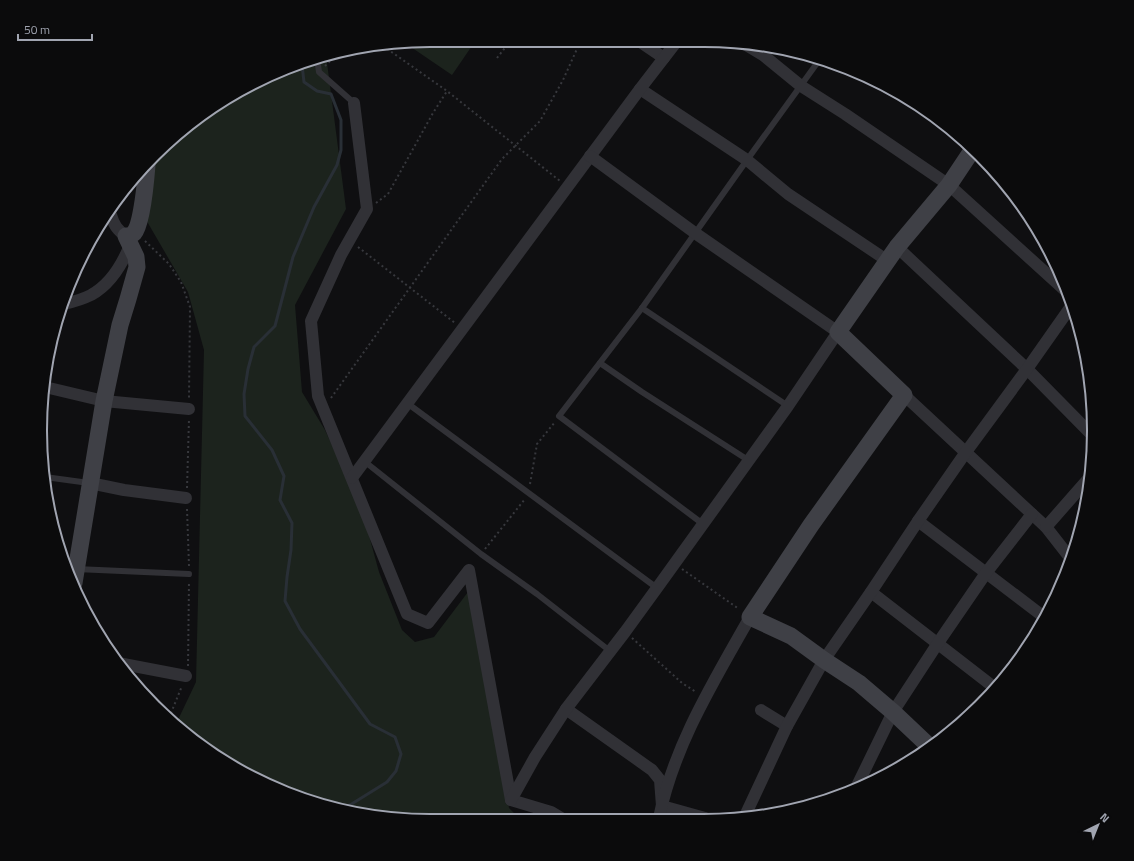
<svg xmlns="http://www.w3.org/2000/svg" width="1134" height="861" viewBox="0 0 1134 861" font-family="'Titillium Web',sans-serif">
  <style>
    .green { fill: #1c231d }
    .lines { fill: none; stroke-linecap: round; stroke-linejoin: round }
    .stream { stroke: #292f36; stroke-width: 3 }
    .path { stroke: #37383d; stroke-width: 2; stroke-dasharray: 2 3; stroke-linecap: butt }
    .lane { stroke: #313136; stroke-width: 6 }
    .street { stroke: #313136; stroke-width: 12 }
    .secondary { stroke: #3f4046; stroke-width: 17 }
    .rim { fill: none; stroke: #a1a5b1; stroke-width: 2 }
  </style>
  <rect width="100%" height="100%" fill="#0f0f11"/>
  <!-- green -->
  <g class="green">
    <polygon points="431,40 476,40 452,75 405,43"/>
    <polygon points="326,55 346,209 295,305 302,392 325,430 362,510 379,572 402,630 415,642 434,637 468,592 509,808 519,818 379,818 305,800 235,769 176,724 196,682 204,350 188,292 145,218 156,153 235,92"/>
  </g>
  <g class="lines">
    <!-- stream -->
    <polyline class="stream" points="302,65 304,82 317,91 331,94 341,120 341,150 337,165 314,207 293,257 275,326 254,347 248,369 244,394 245,416 272,450 284,476 280,500 292,523 291,550 287,577 285,601 300,629 370,724 395,737 401,754 396,771 387,782 350,805 339,808"/>
    <!-- path -->
    <g class="path">
      <polyline points="383,46 447,91 560,181"/>
      <polyline points="497,58 511,40"/>
      <polyline points="325,66 339,52"/>
      <polyline points="376,203 388,194 433,113 447,91"/>
      <polyline points="145,241 169,264 181,282 190,307 189,398"/>
      <polyline points="358,247 455,323"/>
      <polyline points="331,398 502,159 540,121 563,80 581,40"/>
      <polyline points="530,484 537,444 555,422"/>
      <polyline points="187,488 189,419"/>
      <polyline points="187,509 189,566"/>
      <polyline points="485,549 525,499"/>
      <polyline points="682,569 739,609"/>
      <polyline points="632,638 682,683 696,692"/>
      <polyline points="188,666 189,581"/>
      <polyline points="169,718 182,686"/>
    </g>
    <!-- lane -->
    <g class="lane">
      <polyline points="317,58 319,72 354,103"/>
      <polyline points="642,308 788,406"/>
      <polyline points="600,363 642,392 748,460"/>
      <polyline points="407,403 657,588"/>
      <polyline points="364,461 481,554 537,594 610,651"/>
      <polyline points="45,477 89,483"/>
      <polyline points="703,524 559,416 642,308 747,160 820,59"/>
      <polyline points="66,566 76,569 189,574"/>
    </g>
    <!-- street -->
    <g class="street">
      <polyline points="639,41 664,58"/>
      <polyline points="743,43 763,55 801,86 845,114 949,185 1068,293"/>
      <polyline points="640,89 747,160 788,194 888,261"/>
      <polyline points="354,103 367,209 341,255 311,321 318,396 407,614 428,623 469,570 511,800 551,812 561,818"/>
      <path d="M111,215C114,225 117,230 126,236"/>
      <polyline points="897,247 1027,369 1093,436"/>
      <path d="M64,304C73,302 83,299 91,295C111,284 122,265 130,245"/>
      <polyline points="45,387 104,401 189,409"/>
      <polyline points="904,395 1046,527 1071,559"/>
      <polyline points="352,478 640,89 677,41"/>
      <polyline points="90,483 124,490 186,498"/>
      <polyline points="918,521 1044,617"/>
      <polyline points="1046,527 1089,478"/>
      <polyline points="871,592 995,688"/>
      <polyline points="118,663 186,676"/>
      <polyline points="566,709 652,770 660,780 662,806 705,818"/>
      <polyline points="761,710 787,726"/>
      <polyline points="855,790 893,712 938,643 986,573 1032,514"/>
      <polyline points="511,800 535,757 566,709 625,632 657,588 788,406 838,332 695,233 590,156"/>
      <path d="M659,818C674,745 714,681 750,617"/>
      <polyline points="744,818 787,726 824,660 871,592 918,521 966,452 1027,369 1072,305"/>
    </g>
    <!-- secondary -->
    <g class="secondary">
      <path d="M74,583L104,401L120,325L128,299L137,267L136,257L126,236C129,236 132,235 134,233C142,224 146,178 147,165"/>
      <polyline points="930,747 893,712 859,683 824,660 791,636 750,617 811,525 904,395 838,332 897,247 949,185 973,149"/>
    </g>
  </g>
  <!-- crop -->
  <path d="M0 0H1134V861H0ZM430 47H704A383 383 0 0 1 1087 430V431A383 383 0 0 1 704 814H430A383 383 0 0 1 47 431V430A383 383 0 0 1 430 47Z" fill="#0b0b0c" fill-rule="evenodd"/>
  <path class="rim" d="M430 47H704A383 383 0 0 1 1087 430V431A383 383 0 0 1 704 814H430A383 383 0 0 1 47 431V430A383 383 0 0 1 430 47Z"/>
  <!-- north arrow -->
  <g transform="translate(1098 825) rotate(43)" stroke="#0b0b0c" stroke-width="3" paint-order="stroke">
  <path d="M0-3L7 15L0 10L-7 15Z" fill="#a1a5b1"/>
  <text y="-6" font-size="11" font-weight="bold" text-anchor="middle" fill="#a1a5b1">N</text>
  </g>
  <!-- scale -->
  <path d="M18 34v6h74v-6" fill="none" stroke="#a1a5b1" stroke-width="2"/>
  <text x="24" y="34" font-size="12" fill="#a1a5b1" stroke="#0b0b0c" stroke-width="3" paint-order="stroke">50 m</text>
</svg>
